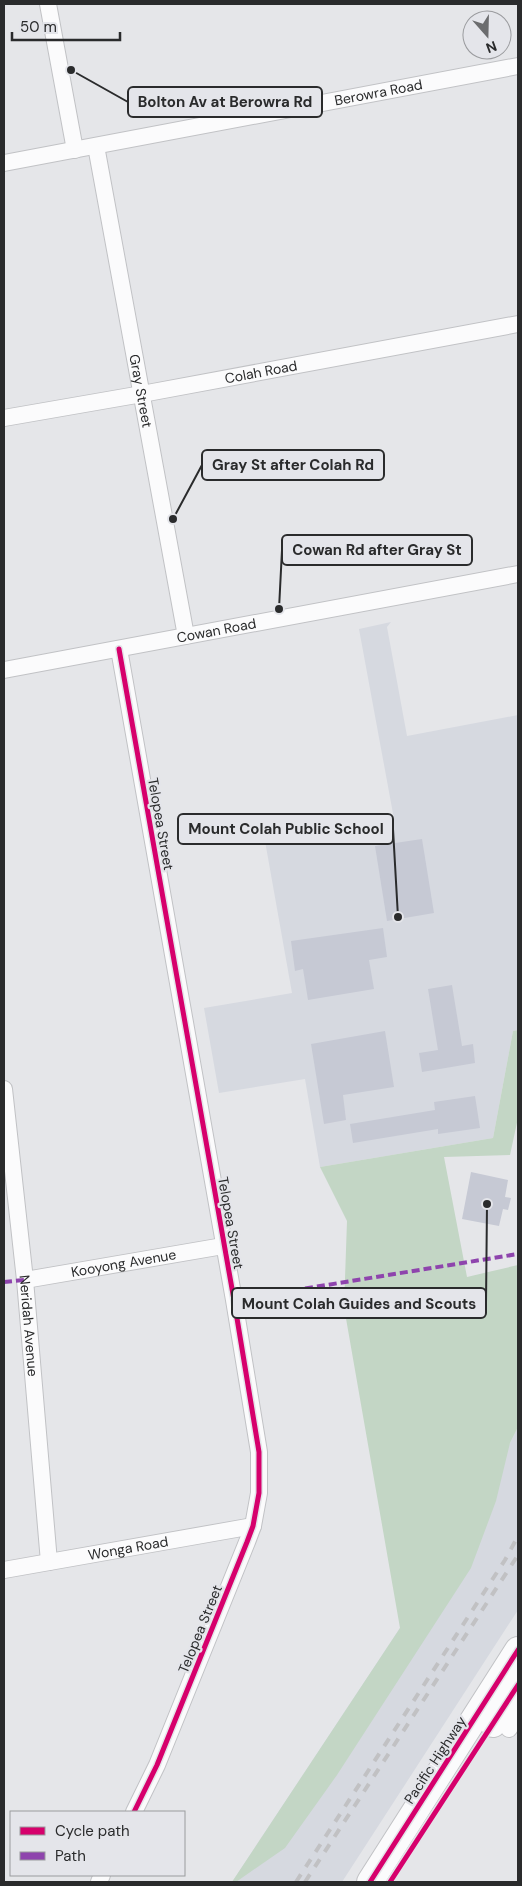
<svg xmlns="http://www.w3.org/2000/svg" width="522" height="1886" viewBox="0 0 522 1886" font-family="'DM Sans',sans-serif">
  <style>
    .built { fill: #d6d9e0 }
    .green { fill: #c3d6c5 }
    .building { fill: #c6c9d4 }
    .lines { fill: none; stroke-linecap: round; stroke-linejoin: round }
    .street-casing { stroke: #c1c2c5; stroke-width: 18 }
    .primary-casing { stroke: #c1c2c5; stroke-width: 28 }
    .street { stroke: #fbfbfc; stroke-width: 16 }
    .primary { stroke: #fbfbfc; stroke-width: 26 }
    .rail { stroke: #c1c1c3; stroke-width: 4; stroke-dasharray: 9 9; stroke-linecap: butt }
    .quiet { stroke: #8e44ad; stroke-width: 4; stroke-dasharray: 8 4; stroke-linecap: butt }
    .cycleway-casing { stroke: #e4e5ea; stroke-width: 8 }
    .cycleway { stroke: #d6006c; stroke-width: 5 }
    .labels { text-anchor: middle; stroke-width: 4.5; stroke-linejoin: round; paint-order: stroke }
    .street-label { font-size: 14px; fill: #2a2b2c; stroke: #e4e5ea }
    .leader { fill: none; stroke: #2a2b2c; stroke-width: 2 }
    .callout-dot { fill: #2a2b2c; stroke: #e4e5ea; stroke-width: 2 }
    .callout { fill: #e4e5ea; stroke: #2a2b2c; stroke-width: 2 }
    .callout-label { font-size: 15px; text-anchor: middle; font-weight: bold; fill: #2a2b2c }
  </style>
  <rect width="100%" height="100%" fill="#e5e6e9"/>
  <!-- built -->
  <g class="built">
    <polygon points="391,622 387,627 407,736 518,715 518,1030 513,1031 493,1138 320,1167 305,1079 219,1093 204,1008 292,993 265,841 394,819 359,629"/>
    <polygon points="518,1427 518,1610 342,1882 232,1882 400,1628 510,1443"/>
  </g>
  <!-- green -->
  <polygon class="green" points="518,1030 518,1118 510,1155 444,1157 467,1277 518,1265 518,1427 510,1443 496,1501 471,1568 337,1775 285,1848 236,1882 232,1882 400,1628 344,1307 347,1221 320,1167 493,1138 513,1031"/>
  <!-- building -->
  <g class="building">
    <polygon points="422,839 434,913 387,921 375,846"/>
    <polygon points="383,928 387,957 369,960 374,989 308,1000 303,969 295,971 291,941"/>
    <polygon points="452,985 462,1046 473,1044 475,1063 422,1072 419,1053 438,1050 428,989"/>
    <polygon points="385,1031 394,1087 343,1095 346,1120 324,1124 311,1044"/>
    <polygon points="475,1096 480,1128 438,1134 438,1129 353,1143 350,1124 435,1110 434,1102"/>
    <polygon points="471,1172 508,1180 505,1197 511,1198 508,1210 503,1209 499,1226 462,1219"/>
  </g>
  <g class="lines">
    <!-- street casing -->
    <g class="street-casing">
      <g id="street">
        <polyline points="48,4 75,150"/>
        <path id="s1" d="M96,146L186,636"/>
        <path id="s2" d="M4,163L518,66"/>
        <path id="s3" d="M4,418L142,394L518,324"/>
        <polyline points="119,649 234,1300 259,1452 259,1493 253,1526 247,1542 157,1765 134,1812"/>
        <path id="s4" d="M4,670L518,574"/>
        <path id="s5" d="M4,1089L25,1280L49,1562"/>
        <path id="s6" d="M25,1280L223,1246"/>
        <path id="s7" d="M4,1570L253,1526"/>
        <polyline points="509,1729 518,1715"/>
        <polyline points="99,1882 102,1875"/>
      </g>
    </g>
    <!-- primary casing -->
    <g class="primary-casing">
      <g id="primary">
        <polyline points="493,1724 518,1685"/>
        <polyline points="370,1882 518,1650"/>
      </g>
    </g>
    <!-- street -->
    <use href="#street" class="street"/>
    <!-- primary -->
    <use href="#primary" class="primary"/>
    <!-- rail -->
    <g class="rail">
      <polyline points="296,1882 505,1560 518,1536"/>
      <polyline points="305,1882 518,1555"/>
    </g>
    <!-- quiet -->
    <g class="quiet">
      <polyline points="4,1282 25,1280"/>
      <polyline points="234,1300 518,1254"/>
    </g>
    <!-- cycleway casing -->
    <g class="cycleway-casing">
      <g id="cycleway">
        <polyline points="119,649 234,1300 259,1452 259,1493 253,1526 247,1542 157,1765 134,1812"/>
        <polyline points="370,1882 518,1650"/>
        <polyline points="390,1882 518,1685"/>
      </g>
    </g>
    <!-- cycleway -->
    <use href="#cycleway" class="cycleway"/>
  </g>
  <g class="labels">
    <!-- street labels -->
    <g class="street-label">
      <text dy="5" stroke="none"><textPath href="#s2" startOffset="381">Berowra Road</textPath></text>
      <text dy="5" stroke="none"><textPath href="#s3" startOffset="261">Colah Road</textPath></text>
      <text dy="5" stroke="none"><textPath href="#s1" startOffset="249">Gray Street</textPath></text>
      <text dy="5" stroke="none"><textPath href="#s4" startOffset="216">Cowan Road</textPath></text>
      <text transform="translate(161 824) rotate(80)" y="5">Telopea Street</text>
      <text transform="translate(231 1223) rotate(80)" y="5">Telopea Street</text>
      <text dy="5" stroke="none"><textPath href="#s6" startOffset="100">Kooyong Avenue</textPath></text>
      <text dy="5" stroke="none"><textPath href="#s5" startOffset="238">Neridah Avenue</textPath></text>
      <text dy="5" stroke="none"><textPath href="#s7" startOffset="126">Wonga Road</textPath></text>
      <text transform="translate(200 1629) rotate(-68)" y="5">Telopea Street</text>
      <text transform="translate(435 1760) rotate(-57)" y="5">Pacific Highway</text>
    </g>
  </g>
  <!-- callouts -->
  <path class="leader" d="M71 70L128 102M173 519L202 465M279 609L282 550M398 917L393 829M487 1204L486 1303"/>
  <g class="callout-dot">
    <circle cx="71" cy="70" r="5"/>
    <circle cx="173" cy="519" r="5"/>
    <circle cx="279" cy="609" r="5"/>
    <circle cx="398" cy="917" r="5"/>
    <circle cx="487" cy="1204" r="5"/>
  </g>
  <g class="callout">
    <rect x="128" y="87" width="194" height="30" rx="5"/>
    <rect x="202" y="450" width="182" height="30" rx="5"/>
    <rect x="282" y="535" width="190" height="30" rx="5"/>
    <rect x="178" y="814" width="215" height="30" rx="5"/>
    <rect x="232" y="1288" width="254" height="30" rx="5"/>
  </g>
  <g class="callout-label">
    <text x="225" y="107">Bolton Av at Berowra Rd</text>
    <text x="293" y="470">Gray St after Colah Rd</text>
    <text x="377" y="555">Cowan Rd after Gray St</text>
    <text x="286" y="834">Mount Colah Public School</text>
    <text x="359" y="1309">Mount Colah Guides and Scouts</text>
  </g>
  <!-- border -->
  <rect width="522" height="1886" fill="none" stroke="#2a2b2c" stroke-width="10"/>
  <!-- legend -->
  <rect x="10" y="1811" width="175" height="65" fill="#e4e5ea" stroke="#9a9b9e"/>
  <rect x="20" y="1827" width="25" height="8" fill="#d6006c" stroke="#9a9b9e"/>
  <text x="55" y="1836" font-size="15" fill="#2a2b2c">Cycle path</text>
  <rect x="20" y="1852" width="25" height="8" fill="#8e44ad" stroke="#9a9b9e"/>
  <text x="55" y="1861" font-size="15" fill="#2a2b2c">Path</text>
  <!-- north arrow -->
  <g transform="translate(487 35) rotate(160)"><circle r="24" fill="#e4e5ea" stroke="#9a9b9e"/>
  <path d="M0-4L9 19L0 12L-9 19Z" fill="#6b6c6e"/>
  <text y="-8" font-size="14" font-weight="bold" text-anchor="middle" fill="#2a2b2c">N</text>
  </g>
  <!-- scale -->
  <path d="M12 32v8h108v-8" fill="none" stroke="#2a2b2c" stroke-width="2.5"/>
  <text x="20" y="32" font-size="15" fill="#2a2b2c" stroke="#e4e5ea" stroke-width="4" paint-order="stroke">50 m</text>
</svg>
